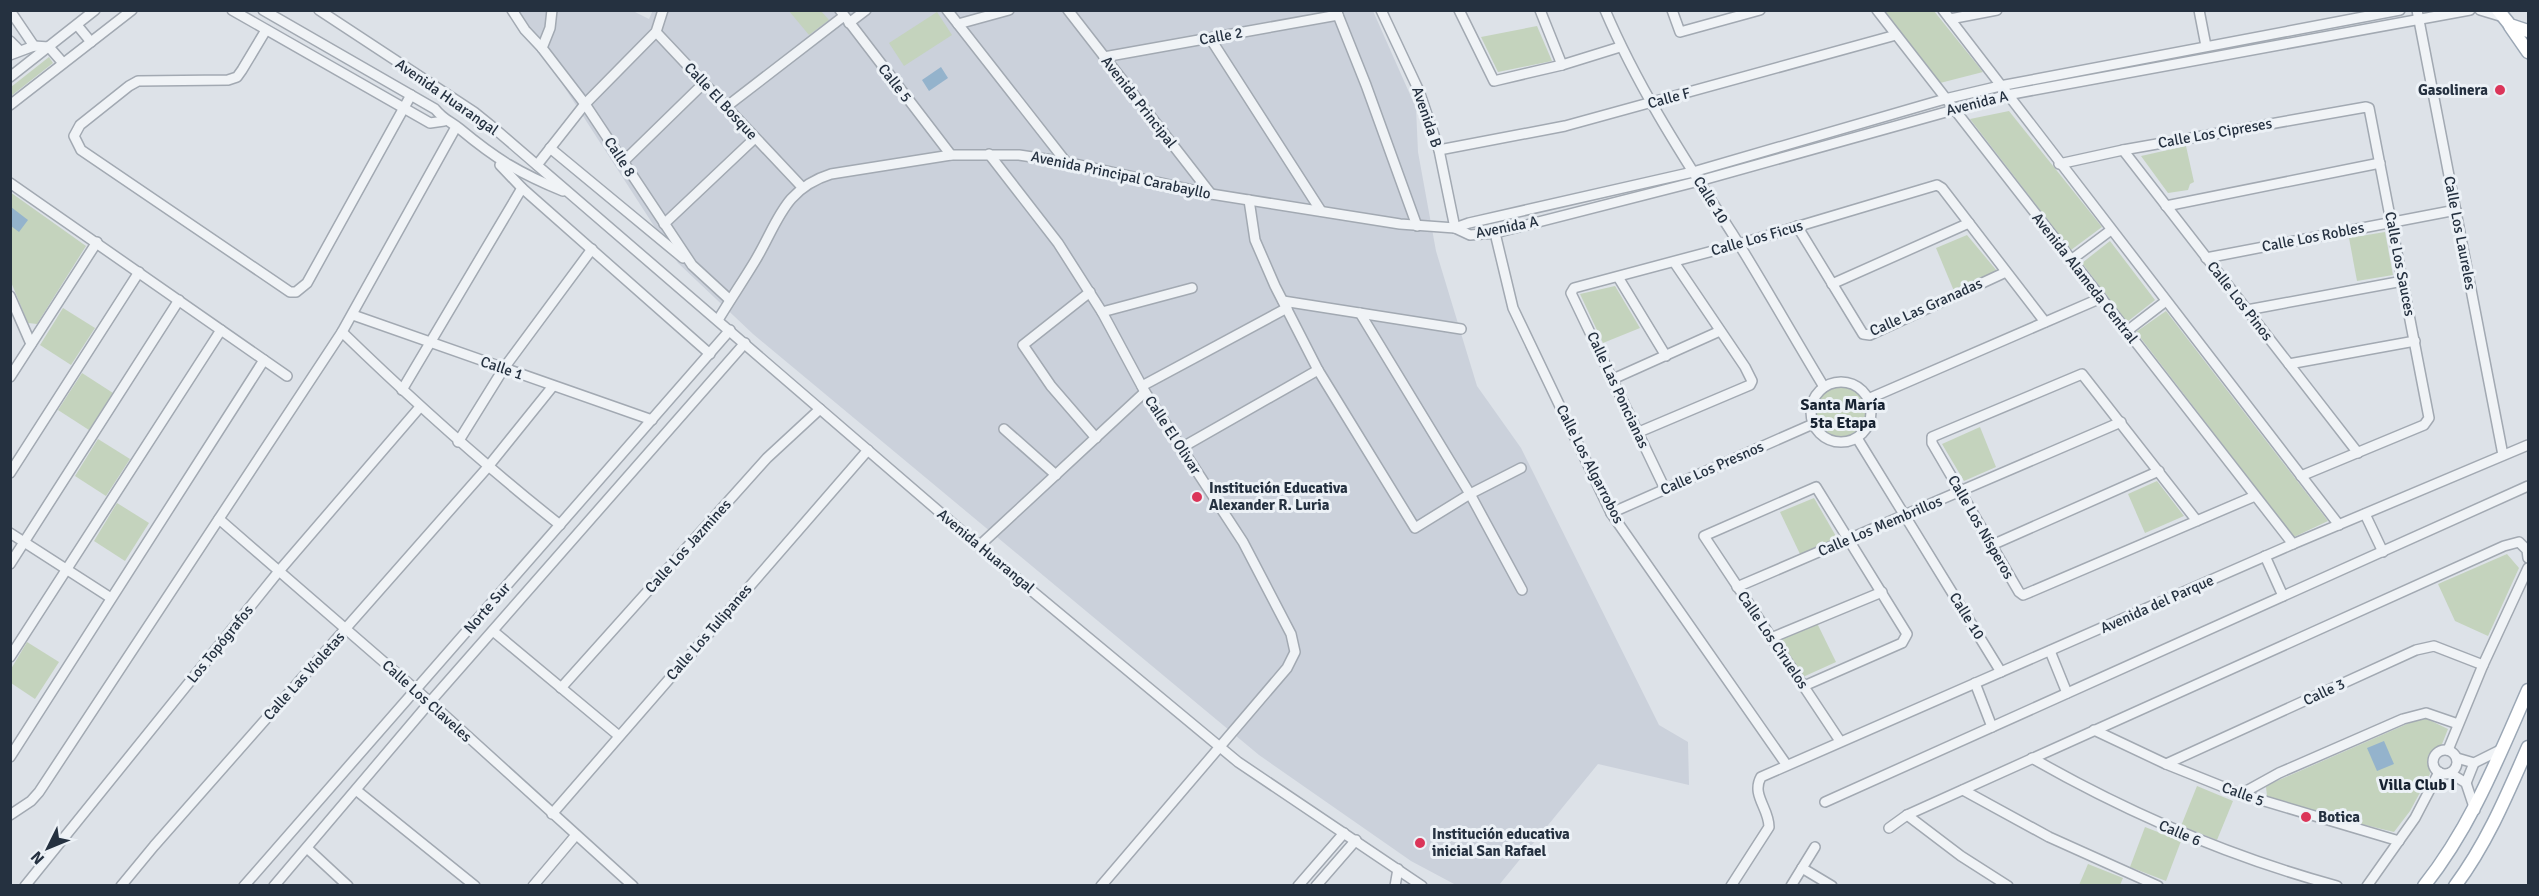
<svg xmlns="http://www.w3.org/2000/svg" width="2539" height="896" viewBox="0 0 2539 896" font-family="Signika,sans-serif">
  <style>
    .built { fill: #cbd1db }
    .green { fill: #c4d3bd }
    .water { fill: #94b3cc }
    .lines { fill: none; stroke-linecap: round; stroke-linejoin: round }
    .minor-casing { stroke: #a2a9b2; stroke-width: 12 }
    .major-casing { stroke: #9ba7b5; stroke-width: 15 }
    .minor { stroke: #f0f3f6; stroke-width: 9 }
    .major { stroke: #fff; stroke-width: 12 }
    .poi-dot { fill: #db3559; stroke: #ecf1f6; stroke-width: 2 }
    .labels { text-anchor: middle; stroke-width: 6; stroke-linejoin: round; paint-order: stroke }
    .street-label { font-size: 15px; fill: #253140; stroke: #ecf1f6 }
    .poi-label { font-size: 15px; font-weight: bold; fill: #253140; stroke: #ecf1f6; text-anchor: start }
    .neighbourhood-label { font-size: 16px; font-weight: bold; fill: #172231; stroke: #ecf1f6 }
  </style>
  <rect width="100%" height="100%" fill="#dde2e8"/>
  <!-- built -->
  <polygon class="built" points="653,10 1373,11 1416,108 1418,152 1436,251 1477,386 1521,448 1659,725 1688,742 1689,785 1598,764 1499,885 1456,885 1411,861 1259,755 753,334 678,263 515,11 633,11 649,19"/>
  <!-- green -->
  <g class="green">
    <polygon points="789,11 821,11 829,20 809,35"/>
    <polygon points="1885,11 1934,11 1983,72 1940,83"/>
    <polygon points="937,12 952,35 904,66 889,43"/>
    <polygon points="1537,26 1552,61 1498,72 1481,37"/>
    <polygon points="49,57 53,63 11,96 11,87"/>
    <polygon points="2009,111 2102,227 2071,250 1970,119"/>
    <polygon points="2186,146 2194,182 2190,184 2188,190 2168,193 2141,156"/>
    <polygon points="10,192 86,246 37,324 28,323 11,282"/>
    <polygon points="2385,232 2393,275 2357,281 2349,238"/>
    <polygon points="1967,235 1997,271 1954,291 1936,248"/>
    <polygon points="2110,241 2155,300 2127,322 2082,263"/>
    <polygon points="1615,286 1640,328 1603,343 1580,294"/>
    <polygon points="63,308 95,328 71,365 40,345"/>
    <polygon points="2166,311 2328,521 2294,537 2136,332"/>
    <polygon points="82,373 113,393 89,430 58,410"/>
    <circle cx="1841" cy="412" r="25"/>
    <polygon points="1980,427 1996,467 1964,481 1942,444"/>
    <polygon points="98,439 130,459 106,496 75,476"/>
    <polygon points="2157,481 2184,516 2145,533 2128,494"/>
    <polygon points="1814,498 1837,538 1800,554 1780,512"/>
    <polygon points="117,503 149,523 125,561 94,541"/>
    <polygon points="2507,554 2519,568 2488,636 2455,621 2438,584"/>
    <polygon points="1816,621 1836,662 1803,677 1774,638"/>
    <polygon points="27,642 59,662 35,699 11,683 11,669"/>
    <polygon points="2423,717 2448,729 2442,744 2428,755 2430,774 2410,811 2394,832 2328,816 2267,796 2266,787 2270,784"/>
    <polygon points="2197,786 2233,801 2217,840 2181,826"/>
    <polygon points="2145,827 2181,841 2166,881 2130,867"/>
    <polygon points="2088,864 2123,878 2120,885 2079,885"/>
  </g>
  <!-- water -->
  <g class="water">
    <polygon points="941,67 948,78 929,91 922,80"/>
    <polygon points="11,207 28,220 19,232 11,226"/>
    <polygon points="2384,741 2394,764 2377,771 2367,748"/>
  </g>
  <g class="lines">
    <!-- minor casing -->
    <g class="minor-casing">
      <g id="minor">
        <polyline points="232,10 430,123 444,121"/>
        <path d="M263,10L435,109C444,120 450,121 460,129C496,159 519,173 563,191"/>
        <polyline points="319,10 474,112 495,129 1008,571 1238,762 1422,886"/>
        <polyline points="512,10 525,30 542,48 585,104 692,265 730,300"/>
        <polyline points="840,10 951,155"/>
        <polyline points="947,10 1066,162"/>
        <polyline points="1068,10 1211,194"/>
        <polyline points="1336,10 1366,85 1417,226"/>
        <polyline points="1381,10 1419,91 1439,150 1455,228"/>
        <polyline points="1459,10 1494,81 1562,65 1620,47"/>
        <polyline points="1540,10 1562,65"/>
        <path d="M1605,10C1639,90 1686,161 1732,233C1764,284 1793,336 1824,387"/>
        <polyline points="1672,10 1680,32 1760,10"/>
        <polyline points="1877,10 2293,544"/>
        <polyline points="1943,10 2339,525"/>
        <polyline points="2199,10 2206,46"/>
        <polyline points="2417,10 2503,455"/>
        <polyline points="2480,10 2500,16"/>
        <polyline points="13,15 34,46"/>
        <polyline points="1950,19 1997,10"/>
        <polyline points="849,23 866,10"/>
        <polyline points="958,24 1009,10"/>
        <polyline points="77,25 91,42"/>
        <polyline points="266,30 242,70 237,77 228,80 138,81 129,86 80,125 74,136 81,150 290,292 296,292 307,283 411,95"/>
        <polyline points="656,32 802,187"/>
        <polyline points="1210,38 1321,211"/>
        <polyline points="10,41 19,50"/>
        <polyline points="542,48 550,28 552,10"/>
        <polyline points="10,55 34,46 49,47 63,63"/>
        <polyline points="1104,57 1338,15"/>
        <polyline points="10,77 95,10"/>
        <polyline points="10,105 132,10"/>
        <polyline points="726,107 844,16"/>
        <polyline points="550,148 683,258"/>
        <polyline points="1439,150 1565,126 1896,35"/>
        <polyline points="2123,150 2358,453"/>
        <polyline points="989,154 1058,243 1102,312 1145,392 1243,542 1291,634 1295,652 1287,668 1101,886"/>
        <polyline points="623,162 704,83"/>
        <polyline points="2059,164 2123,150 2366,107 2369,108 2429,418 2424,425 2301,476"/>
        <polyline points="500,165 522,188 710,354"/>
        <polyline points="537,165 585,104 656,32 663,10"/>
        <polyline points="10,183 287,376"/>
        <polyline points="1249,200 1255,240 1275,286 1318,370 1415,528 1470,494 1521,468"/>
        <polyline points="2166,206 2380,163"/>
        <polyline points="664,224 755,138"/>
        <polyline points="1797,226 1863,334 1870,335 2006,272"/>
        <polyline points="1455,228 1469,223 1693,172 1945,99 2000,86 2400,10"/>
        <polyline points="1495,233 1513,308 1611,513 1786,764"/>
        <polyline points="2206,258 2456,210"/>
        <polyline points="2071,260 2111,230"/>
        <polyline points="1618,277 1666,356"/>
        <polyline points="1832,284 1969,223"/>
        <polyline points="1090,292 1023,345 1051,386 1096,438"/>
        <polyline points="10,296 31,344"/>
        <polyline points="1283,301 1461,329"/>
        <polyline points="2247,310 2403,281"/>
        <polyline points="1102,312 1192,288"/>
        <polyline points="1360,313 1470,494 1522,590"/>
        <polyline points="353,315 652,420"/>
        <path d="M718,320C730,300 743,281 755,261C778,223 783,189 831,174L951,155H1019L1066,162L1211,194L1400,224L1455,228L1470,235L1495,233L1699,181L2007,95L2470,10"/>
        <polyline points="2127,331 2166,301"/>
        <path d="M342,332C412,400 483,464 560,525"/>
        <polyline points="2289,364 2415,341"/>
        <polyline points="10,377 97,242"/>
        <polyline points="1613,379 1720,331"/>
        <circle cx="1841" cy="412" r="30"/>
        <polyline points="1142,386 1287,308"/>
        <polyline points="402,390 522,188"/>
        <polyline points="1868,399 2101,298"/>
        <polyline points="1004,429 1056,475"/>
        <polyline points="1639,432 1750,385 1752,381 1745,367 1674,262"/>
        <polyline points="1857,438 2001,672"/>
        <polyline points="458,442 504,368 592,249"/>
        <polyline points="1181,448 1318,370"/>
        <polyline points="10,473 139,272"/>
        <polyline points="1665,489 1571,293 1574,288 1739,244 1937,185 1942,188 2045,322"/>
        <polyline points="1611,513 1813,424"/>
        <polyline points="2365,514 2383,552"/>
        <polyline points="219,519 430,702 633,886"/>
        <polyline points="2197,521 2082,374 1932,437 1932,443 2019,592 2023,595 2028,593 2255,496"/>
        <polyline points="10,533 111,598"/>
        <polyline points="1992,545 2159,471"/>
        <polyline points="979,546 1145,392"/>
        <polyline points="2265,556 2283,596"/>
        <polyline points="10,564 179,300"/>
        <polyline points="1737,587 2121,422"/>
        <polyline points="493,631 619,736"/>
        <polyline points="1771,638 1882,592"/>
        <polyline points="2050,651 2067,693"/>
        <polyline points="10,657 221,330"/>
        <polyline points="1975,683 1992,727"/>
        <polyline points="1804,686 1902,643 1907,634 1816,487 1704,536 1840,741"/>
        <polyline points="561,688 767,458 820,409"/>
        <polyline points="2094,730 2166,764 2241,794 2399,841"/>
        <polyline points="2448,750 2483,665 2528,568"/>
        <circle cx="2445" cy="762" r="12"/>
        <polyline points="10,757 264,360"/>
        <path d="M2032,758C2130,814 2227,856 2337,886"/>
        <polyline points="2457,758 2474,763 2502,749"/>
        <polyline points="2166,764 2416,650 2434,646 2483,665"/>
        <polyline points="2450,773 2466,783 2475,810"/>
        <polyline points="2466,783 2474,763"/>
        <polyline points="356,790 475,886"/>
        <polyline points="1963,790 2049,837 2158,886"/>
        <polyline points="2241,794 2279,773 2403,719 2426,713 2458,724"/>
        <polyline points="1825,802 2528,486"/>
        <polyline points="552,814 868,450"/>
        <polyline points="10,815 31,801 39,792 342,332 456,127"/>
        <polyline points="1907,815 1961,856 2008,886"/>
        <polyline points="1889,828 1907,815 2504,546 2519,542 2527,550 2528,558"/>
        <polyline points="307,848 348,886"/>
        <polyline points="1802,868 1832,886"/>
        <polyline points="25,886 279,571 420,407"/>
        <polyline points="121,886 154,846 487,468 553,386"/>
        <polyline points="244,886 730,330"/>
        <polyline points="274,886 430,702 745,343"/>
        <polyline points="533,886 576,835"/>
        <polyline points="1298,886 1344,833"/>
        <polyline points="1316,886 1356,840"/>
        <polyline points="1395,886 1398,869"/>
        <path d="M1731,886L1769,827C1769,808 1751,795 1761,777L2293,544L2528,445"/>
        <polyline points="1791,886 1815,847"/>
        <polyline points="2367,886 2415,818 2439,772"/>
      </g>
    </g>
    <!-- major casing -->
    <g class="major-casing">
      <g id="major">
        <polyline points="2498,10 2510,25 2528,31"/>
        <polyline points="2510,26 2528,52"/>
        <path d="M2424,886C2471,827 2498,758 2528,690"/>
        <path d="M2455,886C2487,843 2507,795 2528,747"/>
      </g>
    </g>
    <!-- minor -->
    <use href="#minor" class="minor"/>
    <!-- major -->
    <use href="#major" class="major"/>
  </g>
  <!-- markers -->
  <g class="poi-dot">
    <circle cx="2500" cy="90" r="6"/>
    <circle cx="1197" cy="497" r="6"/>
    <circle cx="2306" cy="817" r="6"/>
    <circle cx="1420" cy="843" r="6"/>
  </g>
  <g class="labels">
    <!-- street labels -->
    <g class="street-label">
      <text transform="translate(1221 36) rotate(-10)" y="5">Calle 2</text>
      <text transform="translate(895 83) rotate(52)" y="5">Calle 5</text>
      <text transform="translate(447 97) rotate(35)" y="5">Avenida Huarangal</text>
      <text transform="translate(1669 98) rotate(-15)" y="5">Calle F</text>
      <text transform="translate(721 101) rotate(47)" y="5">Calle El Bosque</text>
      <text transform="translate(1139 102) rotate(52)" y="5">Avenida Principal</text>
      <text transform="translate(1977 103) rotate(-14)" y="5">Avenida A</text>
      <text transform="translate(1427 117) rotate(71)" y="5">Avenida B</text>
      <text transform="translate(2215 133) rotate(-10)" y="5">Calle Los Cipreses</text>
      <text transform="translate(620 157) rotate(57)" y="5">Calle 8</text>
      <text transform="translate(1121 175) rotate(12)" y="5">Avenida Principal Carabayllo</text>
      <text transform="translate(1711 200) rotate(58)" y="5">Calle 10</text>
      <text transform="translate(1507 227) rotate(-11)" y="5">Avenida A</text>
      <text transform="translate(2460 233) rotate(79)" y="5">Calle Los Laureles</text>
      <text transform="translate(2313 237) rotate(-11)" y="5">Calle Los Robles</text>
      <text transform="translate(1757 238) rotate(-16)" y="5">Calle Los Ficus</text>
      <text transform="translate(2400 264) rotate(79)" y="5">Calle Los Sauces</text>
      <text transform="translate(2085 278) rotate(52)" y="5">Avenida Alameda Central</text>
      <text transform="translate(2240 301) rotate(52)" y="5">Calle Los Pinos</text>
      <text transform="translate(1926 307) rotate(-24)" y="5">Calle Las Granadas</text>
      <text transform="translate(502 368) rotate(19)" y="5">Calle 1</text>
      <text transform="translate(1618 390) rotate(65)" y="5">Calle Las Poncianas</text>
      <text transform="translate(1173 435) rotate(57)" y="5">Calle El Olivar</text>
      <text transform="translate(1590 464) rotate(63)" y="5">Calle Los Algarrobos</text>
      <text transform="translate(1712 468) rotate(-24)" y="5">Calle Los Presnos</text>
      <text transform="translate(1880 526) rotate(-23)" y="5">Calle Los Membrillos</text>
      <text transform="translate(1981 527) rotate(60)" y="5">Calle Los Nísperos</text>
      <text transform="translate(688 546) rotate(-48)" y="5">Calle Los Jazmines</text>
      <text transform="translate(986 551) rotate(40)" y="5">Avenida Huarangal</text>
      <text transform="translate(2157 604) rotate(-24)" y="5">Avenida del Parque</text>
      <text transform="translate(487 608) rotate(-49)" y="5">Norte Sur</text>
      <text transform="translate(1967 616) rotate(58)" y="5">Calle 10</text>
      <text transform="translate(709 632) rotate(-49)" y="5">Calle Los Tulipanes</text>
      <text transform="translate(1773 640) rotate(56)" y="5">Calle Los Ciruelos</text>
      <text transform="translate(220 644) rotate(-51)" y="5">Los Topógrafos</text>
      <text transform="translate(304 676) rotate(-48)" y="5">Calle Las Violetas</text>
      <text transform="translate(2324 692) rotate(-25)" y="5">Calle 3</text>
      <text transform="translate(427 701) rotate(42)" y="5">Calle Los Claveles</text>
      <text transform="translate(2243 794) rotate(20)" y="5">Calle 5</text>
      <text transform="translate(2180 833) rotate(23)" y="5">Calle 6</text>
    </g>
    <!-- poi labels -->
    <g class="poi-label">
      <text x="2488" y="95" text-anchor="end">Gasolinera</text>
      <text x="1209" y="493">Institución Educativa<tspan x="1209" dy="17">Alexander R. Luria</tspan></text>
      <text x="2318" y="822">Botica</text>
      <text x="1432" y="839">Institución educativa<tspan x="1432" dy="17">inicial San Rafael</tspan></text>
    </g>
    <!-- neighbourhood labels -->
    <g class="neighbourhood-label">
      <text x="1843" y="410">Santa María<tspan x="1843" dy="18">5ta Etapa</tspan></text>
      <text x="2417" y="790">Villa Club I</text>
    </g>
  </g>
  <!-- border -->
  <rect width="2539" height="896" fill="none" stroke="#253140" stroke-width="24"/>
  <!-- north arrow -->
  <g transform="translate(48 848) rotate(227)" stroke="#ecf1f6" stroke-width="4.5" paint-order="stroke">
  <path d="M0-4.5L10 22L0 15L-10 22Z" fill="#253140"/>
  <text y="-9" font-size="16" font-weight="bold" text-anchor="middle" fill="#253140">N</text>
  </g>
</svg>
